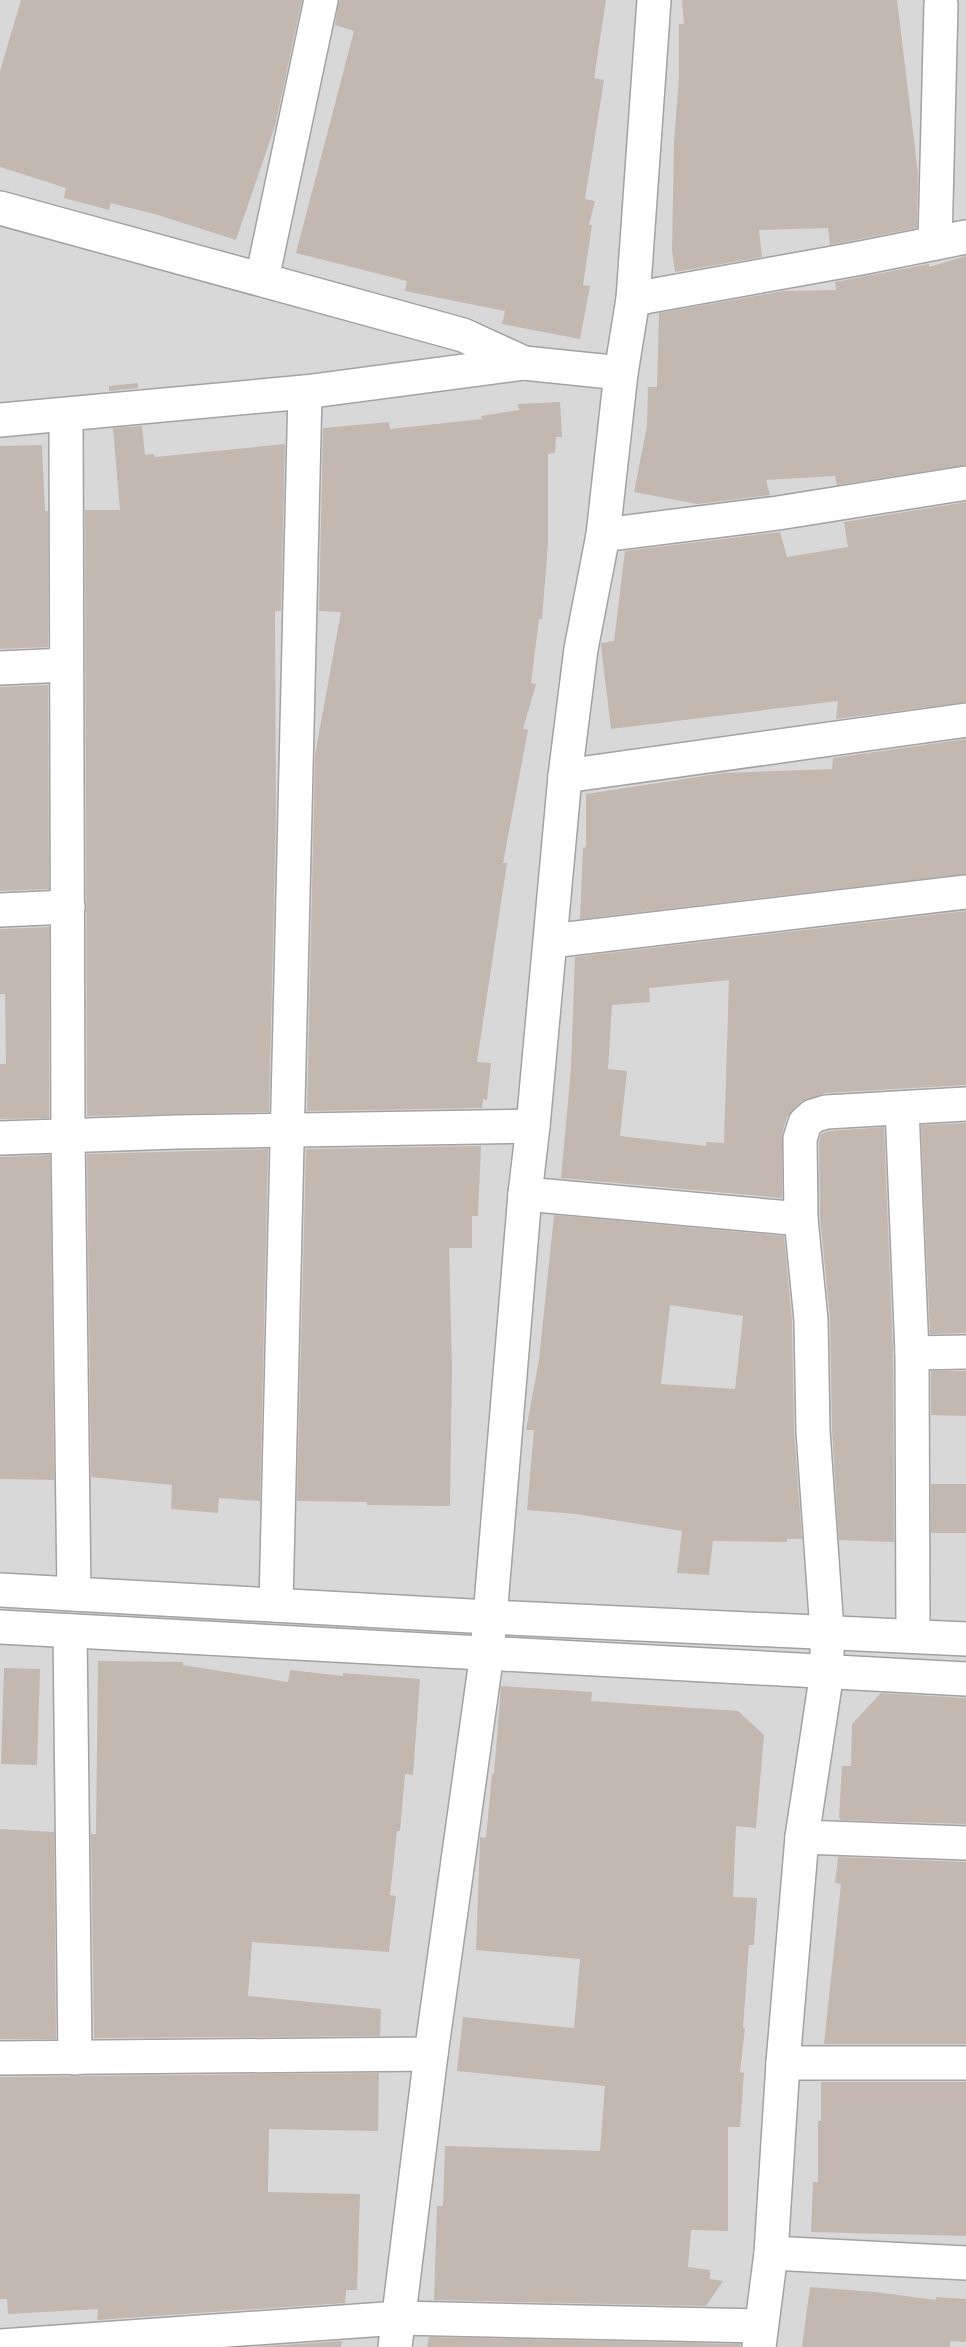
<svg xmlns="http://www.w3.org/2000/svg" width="966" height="2347" viewBox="0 0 966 2347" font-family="Helvetica,sans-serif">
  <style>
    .residential { fill: #d9d8d8 }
    .building { fill: #c2b8b0; fill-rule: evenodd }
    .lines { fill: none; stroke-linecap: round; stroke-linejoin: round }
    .minor-casing { stroke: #a2a2a2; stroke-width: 36 }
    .tertiary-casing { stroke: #a2a2a2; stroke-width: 36 }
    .minor { stroke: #fff; stroke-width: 33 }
    .tertiary { stroke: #fff; stroke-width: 33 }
  </style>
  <rect width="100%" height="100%" fill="#ede9e0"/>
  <!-- residential -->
  <rect class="residential" x="0" y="0" width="966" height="2347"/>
  <!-- building -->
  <g class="building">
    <polygon points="21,0 302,0 275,126 236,240 158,215 111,203 109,210 64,198 66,188 0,167 0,71"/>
    <polygon points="339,0 606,0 594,78 604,80 585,199 595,201 589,225 592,225 583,285 590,286 580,339 502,324 505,311 405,291 407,281 296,253 354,31 335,25"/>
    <polygon points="682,0 897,0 918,173 917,228 830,245 828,228 759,230 762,257 675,272 672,251 674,142 679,77 679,24 684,24"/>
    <polygon points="966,256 966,465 837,485 835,476 766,480 770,495 697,504 634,492 647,426 648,387 657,387 659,313 784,291 836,290 835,282 929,264 929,267"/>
    <polygon points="138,383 138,388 109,391 109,386"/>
    <polygon points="560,402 562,437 556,437 555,453 548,454 548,544 542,619 539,619 531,683 536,684 523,729 528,730 503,863 507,863 477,1062 491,1063 487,1100 483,1099 482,1108 307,1111 315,755 341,612 319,611 323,428 389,422 390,429 482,419 481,416 519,410 518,404"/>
    <polygon points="142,426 145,455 154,454 155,457 285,444 281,611 275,611 276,813 269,1112 87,1116 85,510 120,510 113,428"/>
    <polygon points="42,445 45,511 48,511 48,647 0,649 0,446"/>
    <polygon points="966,502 966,702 836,719 838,701 611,729 601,646 601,643 614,641 625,551 780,532 787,557 848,547 844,522"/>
    <polygon points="48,685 49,889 0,891 0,687"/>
    <polygon points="966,739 966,874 580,919 583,848 586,847 586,794 723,773 832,769 833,758"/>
    <path d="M966,911V1085L825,1093L801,1102L787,1117L782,1134V1198L561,1178L571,1068L575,957ZM729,980L724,1143L706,1142V1146L620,1136L627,1071L608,1069L612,1005L650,1002L649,988Z"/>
    <polygon points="49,927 49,1118 0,1119 0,1064 6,1064 5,994 0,994 0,929"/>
    <polygon points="966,1123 966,1333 930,1334 921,1125"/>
    <polygon points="884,1127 893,1353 894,1542 839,1540 832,1430 830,1318 820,1218 819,1142 821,1134 829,1131"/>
    <polygon points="481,1146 478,1216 472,1216 472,1248 449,1248 452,1366 450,1506 367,1505 367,1502 297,1501 306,1149"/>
    <polygon points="268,1149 260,1501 219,1498 218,1513 171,1509 172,1485 91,1477 87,1154"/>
    <polygon points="50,1155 54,1480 0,1479 0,1157"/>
    <path d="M554,1215L784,1236L792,1321L794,1431L802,1539H787V1542L713,1541L709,1575L677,1573L682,1531L576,1514L527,1510L534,1430H526L539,1360ZM670,1305L743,1316L735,1389L661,1384Z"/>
    <polygon points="931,1371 966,1371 966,1416 931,1415"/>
    <rect x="931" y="1484" width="35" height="49"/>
    <polygon points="98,1661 183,1662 183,1665 288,1682 290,1670 343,1676 343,1673 420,1679 413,1775 405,1774 400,1831 397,1831 390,1895 396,1896 389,1952 252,1942 248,1996 381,2009 380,2036 94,2038 91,1834 96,1834"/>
    <polygon points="4,1668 40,1669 37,1765 1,1764"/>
    <polygon points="501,1686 592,1692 591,1701 738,1711 764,1735 756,1828 736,1826 733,1897 757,1898 754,1945 749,1945 743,2028 745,2028 740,2072 744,2073 740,2127 728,2127 728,2231 691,2230 688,2267 710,2270 710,2279 723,2281 706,2306 434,2300 437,2206 443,2206 445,2146 600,2151 605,2086 457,2071 463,2017 574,2028 580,1959 476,1950 480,1841 480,1837 486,1838 492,1774 494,1774"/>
    <polygon points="881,1693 966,1698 966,1824 841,1820 839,1817 842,1766 851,1766 852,1724"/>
    <polygon points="0,1829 54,1832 56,2039 0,2039"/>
    <polygon points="838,1857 966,1862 966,2044 824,2044 841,1884 835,1883"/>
    <polygon points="379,2073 378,2131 269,2129 268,2192 360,2194 357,2290 346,2290 345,2303 97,2320 98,2309 8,2314 7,2299 0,2299 0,2077"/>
    <polygon points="821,2082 966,2082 966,2236 811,2232 813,2182 818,2182 818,2121 821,2121"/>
    <polygon points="810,2287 875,2292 936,2300 936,2297 966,2299 966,2342 950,2341 950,2347 802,2347"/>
    <polygon points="429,2337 740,2344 741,2347 427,2347"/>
    <polygon points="342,2341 341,2347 254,2347"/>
  </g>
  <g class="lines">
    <!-- minor casing -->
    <g class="minor-casing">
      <g id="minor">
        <polyline points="0,208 463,335 524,363"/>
        <polyline points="935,243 941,4"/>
        <polyline points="262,279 321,0"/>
        <polyline points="633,299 861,258 966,237"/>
        <polyline points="66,415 68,1136 74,1594"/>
        <polyline points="0,420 305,392 524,363 621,373"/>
        <polyline points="603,535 778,513 966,483"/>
        <polyline points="0,668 66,665"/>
        <polyline points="565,776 966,720"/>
        <polyline points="0,910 68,907"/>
        <polyline points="551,941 966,892"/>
        <polyline points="902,1108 912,1353 913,1636"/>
        <polyline points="0,1138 177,1132 533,1126"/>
        <polyline points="525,1194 801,1219"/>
        <polyline points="912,1353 966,1352"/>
        <polyline points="276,1605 305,392"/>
        <polyline points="70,1631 75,2058"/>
        <polyline points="802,1837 966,1843"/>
        <polyline points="0,2058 431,2054"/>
        <polyline points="783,2063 966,2063"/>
        <polyline points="771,2253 966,2263"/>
        <polyline points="0,2346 399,2318 761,2326"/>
        <polyline points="395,2347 431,2054 487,1653 525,1194 533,1126 565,776 581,649 603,535 621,373 633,299 654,0"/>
        <polyline points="759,2347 771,2253 783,2063 802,1837 827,1672 827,1631 813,1431 811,1320 801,1219 800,1139 805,1123 813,1116 826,1112 966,1104"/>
      </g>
    </g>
    <!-- tertiary casing -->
    <g class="tertiary-casing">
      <g id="tertiary">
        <polyline points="0,1590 489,1617 966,1639"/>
        <polyline points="0,1627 966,1679"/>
      </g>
    </g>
    <!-- minor -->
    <use href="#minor" class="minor"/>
    <!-- tertiary -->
    <use href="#tertiary" class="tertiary"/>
  </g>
</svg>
